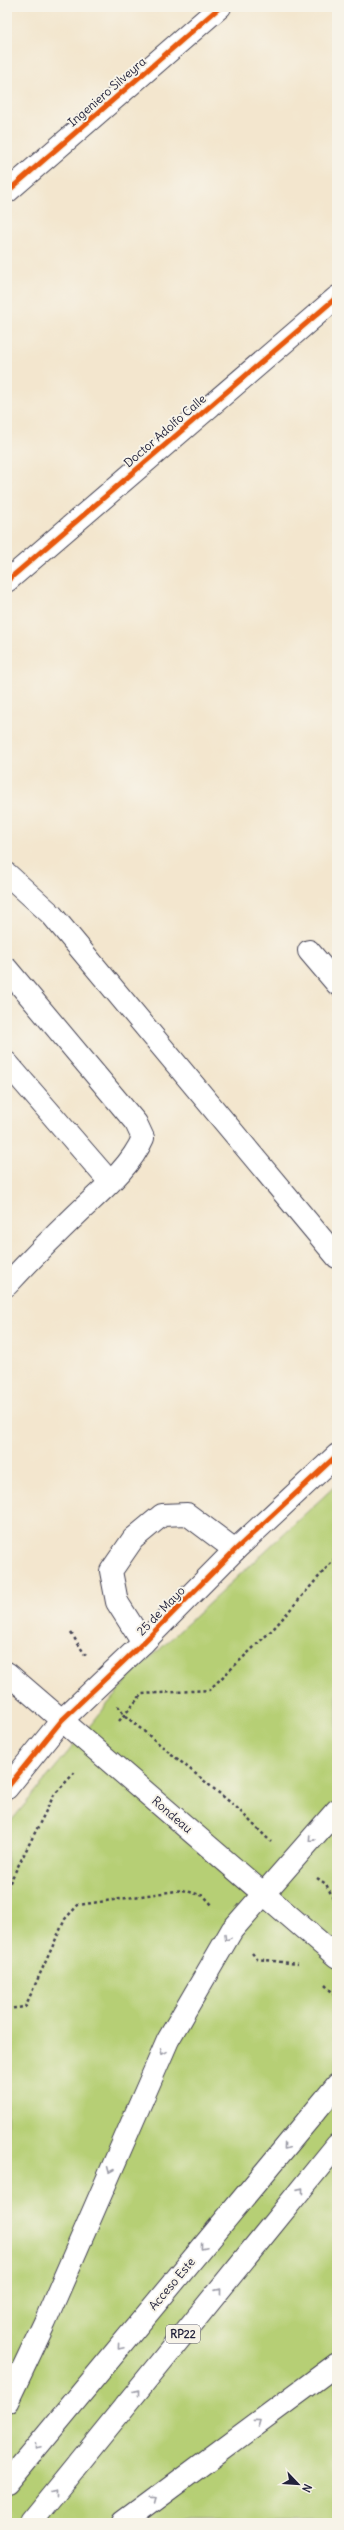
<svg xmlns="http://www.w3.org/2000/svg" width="344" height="2530" viewBox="0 0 344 2530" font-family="Delius,sans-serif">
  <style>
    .green { fill: #b6cf74; stroke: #6c7858 }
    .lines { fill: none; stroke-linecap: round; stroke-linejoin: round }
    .minor-casing { stroke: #413f51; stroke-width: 24 }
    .major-casing { stroke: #413f51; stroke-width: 24 }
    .highway-casing { stroke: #413f51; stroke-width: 24 }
    .path { stroke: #413f51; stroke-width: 2.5; stroke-dasharray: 3 3; stroke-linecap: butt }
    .minor { stroke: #fff; stroke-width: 22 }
    .major { stroke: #fff; stroke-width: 22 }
    .highway { stroke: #fff; stroke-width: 22 }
    .cycleway-casing { stroke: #f7f3e8; stroke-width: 8 }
    .cycleway { stroke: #e8590c; stroke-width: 5 }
    .oneway { stroke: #9c9ca7 }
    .labels { text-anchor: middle; stroke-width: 4; stroke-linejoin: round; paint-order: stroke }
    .shield { fill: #f7f3e8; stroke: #62616f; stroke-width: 1 }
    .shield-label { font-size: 11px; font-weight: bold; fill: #22223b }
    .street-label { font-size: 12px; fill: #22223b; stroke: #f7f3e8 }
  </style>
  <rect width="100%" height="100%" fill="#f7f3e8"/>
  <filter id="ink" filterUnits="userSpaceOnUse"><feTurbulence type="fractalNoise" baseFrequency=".025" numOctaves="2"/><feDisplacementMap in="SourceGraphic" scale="8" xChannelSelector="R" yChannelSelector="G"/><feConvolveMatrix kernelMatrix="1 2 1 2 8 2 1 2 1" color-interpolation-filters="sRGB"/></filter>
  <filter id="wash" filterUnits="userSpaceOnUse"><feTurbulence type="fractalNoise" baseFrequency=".012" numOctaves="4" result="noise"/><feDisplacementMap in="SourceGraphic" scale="16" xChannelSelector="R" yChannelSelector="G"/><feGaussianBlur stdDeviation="0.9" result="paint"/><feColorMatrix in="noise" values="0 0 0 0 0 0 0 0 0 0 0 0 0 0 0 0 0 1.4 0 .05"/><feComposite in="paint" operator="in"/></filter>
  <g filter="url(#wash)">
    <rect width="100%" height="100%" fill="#f3e6ce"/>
    <!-- green -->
    <polygon class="green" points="337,1484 337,2523 7,2523 7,1826 130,1677"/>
  </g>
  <g filter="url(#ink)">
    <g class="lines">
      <!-- minor casing -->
      <g class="minor-casing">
        <g id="minor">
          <polyline points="7,192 220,7"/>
          <polyline points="7,581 337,297"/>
          <polyline points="7,874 52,915 337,1257"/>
          <polyline points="309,951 337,984"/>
          <path d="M7,969L136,1123L143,1138C130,1168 101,1191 77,1214C53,1237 30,1260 7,1285"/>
          <polyline points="7,1063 110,1182"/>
          <polyline points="143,1643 117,1602 111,1571 133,1539 162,1515 187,1514 235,1550"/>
          <polyline points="7,1788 62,1720 143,1643 235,1550 337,1455"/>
        </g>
      </g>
      <!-- major casing -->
      <g class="major-casing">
        <polyline id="major" points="7,1673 337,1957"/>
      </g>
      <!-- highway casing -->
      <g class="highway-casing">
        <g id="highway">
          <polyline points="7,2402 45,2322 168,2040 232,1930 337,1810"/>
          <polyline points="7,2483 337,2085"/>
          <polyline points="30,2523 337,2145"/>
          <polyline points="123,2523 337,2364"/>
        </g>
      </g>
      <!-- path -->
      <g class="path">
        <polyline points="71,1633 86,1656"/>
        <polyline points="118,1706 124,1715 236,1807 271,1842"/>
        <polyline points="119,1721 142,1694 209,1690 275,1627 337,1556"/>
        <polyline points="317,1878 326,1884 337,1906"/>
        <polyline points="7,1888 54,1795 76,1771"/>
        <polyline points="252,1953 257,1959 298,1964"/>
        <polyline points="325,1985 337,1997"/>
        <polyline points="7,2009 25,2007 65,1919 78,1905 183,1890 204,1896 213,1906"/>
      </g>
      <!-- minor -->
      <use href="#minor" class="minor"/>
      <!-- major -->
      <use href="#major" class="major"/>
      <!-- highway -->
      <use href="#highway" class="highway"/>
      <!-- cycleway casing -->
      <g class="cycleway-casing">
        <g id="cycleway">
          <polyline points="7,192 220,7"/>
          <polyline points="7,581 337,297"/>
          <polyline points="7,1788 62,1720 143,1643 235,1550 337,1455"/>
        </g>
      </g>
      <!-- cycleway -->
      <use href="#cycleway" class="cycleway"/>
    </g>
    <!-- one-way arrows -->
    <defs><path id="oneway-chevron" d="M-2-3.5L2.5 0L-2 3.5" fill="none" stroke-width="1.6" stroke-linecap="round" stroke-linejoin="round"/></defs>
    <g class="oneway">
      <use href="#oneway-chevron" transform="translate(311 1839) rotate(132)"/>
      <use href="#oneway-chevron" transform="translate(227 1938) rotate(120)"/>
      <use href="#oneway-chevron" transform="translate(163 2052) rotate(114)"/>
      <use href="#oneway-chevron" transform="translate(286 2147) rotate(130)"/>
      <use href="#oneway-chevron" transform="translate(110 2170) rotate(113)"/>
      <use href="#oneway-chevron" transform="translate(301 2190) rotate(-51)"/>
      <use href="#oneway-chevron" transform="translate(203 2247) rotate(130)"/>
      <use href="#oneway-chevron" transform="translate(219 2291) rotate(-51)"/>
      <use href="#oneway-chevron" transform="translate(120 2347) rotate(130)"/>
      <use href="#oneway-chevron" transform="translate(137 2392) rotate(-51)"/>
      <use href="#oneway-chevron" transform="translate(258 2422) rotate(-36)"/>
      <use href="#oneway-chevron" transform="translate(37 2447) rotate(130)"/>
      <use href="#oneway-chevron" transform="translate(55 2493) rotate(-51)"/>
      <use href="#oneway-chevron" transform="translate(154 2499) rotate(-37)"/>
    </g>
  </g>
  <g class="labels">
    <!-- shield labels -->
    <rect class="shield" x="166" y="2325" width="34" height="18" rx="3"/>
    <g class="shield-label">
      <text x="183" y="2338">RP22</text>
    </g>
    <!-- street labels -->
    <g class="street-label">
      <text transform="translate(107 92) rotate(-41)" y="4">Ingeniero Silveyra</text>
      <text transform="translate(165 431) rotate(-41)" y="4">Doctor Adolfo Calle</text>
      <text transform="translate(161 1611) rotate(-46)" y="4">25 de Mayo</text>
      <text transform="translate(172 1815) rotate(41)" y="4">Rondeau</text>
      <text transform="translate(172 2284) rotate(-50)" y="4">Acceso Este</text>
    </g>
  </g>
  <!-- margin -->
  <rect width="344" height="2530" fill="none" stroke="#f7f3e8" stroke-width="24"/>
  <!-- north arrow -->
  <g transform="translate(298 2484) rotate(115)" stroke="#f7f3e8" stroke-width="3" paint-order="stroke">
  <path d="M0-3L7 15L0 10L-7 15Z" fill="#22223b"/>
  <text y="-6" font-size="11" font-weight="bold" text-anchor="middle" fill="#22223b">N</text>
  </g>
</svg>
